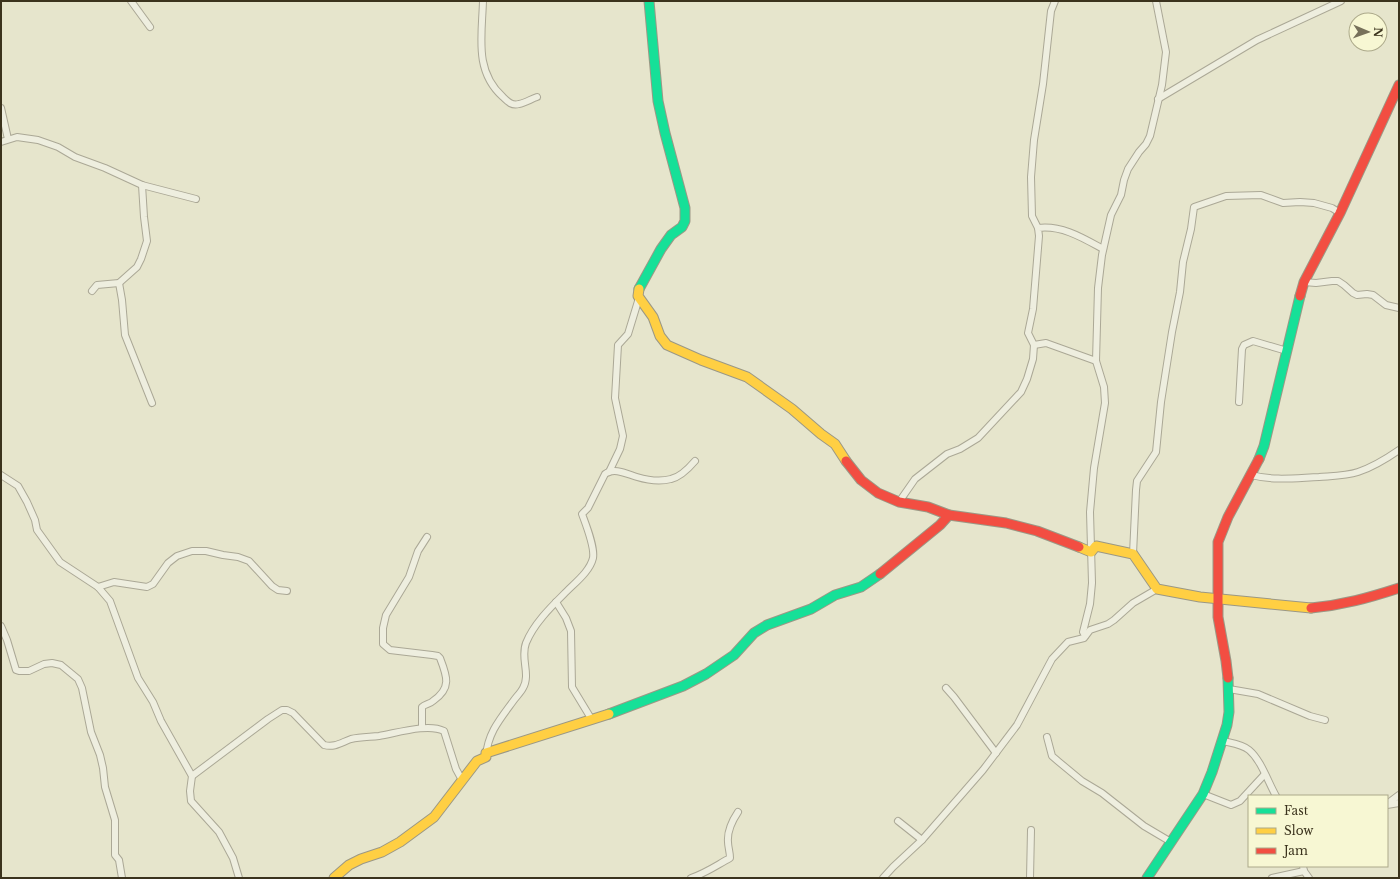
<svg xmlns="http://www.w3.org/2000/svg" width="1400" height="879" viewBox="0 0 1400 879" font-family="'Libre Baskerville',serif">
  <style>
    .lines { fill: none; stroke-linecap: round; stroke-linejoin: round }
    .street-casing { stroke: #aba896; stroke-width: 8 }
    .fast-casing { stroke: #9b9885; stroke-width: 11 }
    .slow-casing { stroke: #9b9885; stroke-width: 11 }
    .jam-casing { stroke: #9b9885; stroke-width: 11 }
    .street { stroke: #eeeedf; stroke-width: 6 }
    .fast { stroke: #16e098; stroke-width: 9 }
    .slow { stroke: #ffcf43; stroke-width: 9 }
    .jam { stroke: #f24e42; stroke-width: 9 }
  </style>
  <rect width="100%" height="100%" fill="#e6e5cc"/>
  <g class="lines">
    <!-- street casing -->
    <g class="street-casing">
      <g id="street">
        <polyline points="131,1 150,27"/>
        <path d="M483,1C482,36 474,71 503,97C508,102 512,106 519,104C525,103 531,99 537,97"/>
        <polyline points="1158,99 1257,40 1341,1"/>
        <polyline points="1,108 8,139"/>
        <polyline points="1,142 17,137 38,140 58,147 75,157 105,168 142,185 196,199"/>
        <polyline points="1038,228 1032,216 1031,177 1034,140 1043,84 1051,11 1055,1"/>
        <polyline points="1304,282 1316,283 1332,281 1338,281 1344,285 1353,293 1357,295 1367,294 1373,295 1386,305 1399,308"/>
        <polyline points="119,283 122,300 125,335 152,403"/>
        <polyline points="92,291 97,285 119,283 137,267 141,259 147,241 144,217 142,185"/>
        <path d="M1096,361L1046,343L1034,345L1028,333L1033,309L1039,236L1038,228C1062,225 1083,238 1103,249"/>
        <polyline points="1239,402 1242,349 1244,345 1253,341 1287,351"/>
        <polyline points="609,472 620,449 623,436 615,398 618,345 628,334 639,298"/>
        <polyline points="1,475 18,486 27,502 35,520 37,530 60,562 98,587 110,601 138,678 153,702 161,721 192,776 190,791 191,801 219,832 233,858 239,878"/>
        <path d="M1251,475C1274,481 1295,478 1319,477C1331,476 1346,476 1358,472C1373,467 1386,459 1399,450"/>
        <polyline points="899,502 915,479 947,454 960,449 978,438 1021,392 1027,379 1033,359 1034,345"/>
        <polyline points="1133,554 1136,490 1137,481 1156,452 1161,402 1172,332 1180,292 1183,262 1191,229 1194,207 1226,196 1261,195 1283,203 1300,202 1314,203 1332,208 1340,213"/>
        <polyline points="98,587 114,582 147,587 153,584 168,563 177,556 192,551 206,551 223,555 238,557 249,561 272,586 278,590 287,591"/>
        <polyline points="556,602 566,618 571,631 572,687 592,720"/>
        <polyline points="1,626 7,640 16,670 19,671 29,671 44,664 52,663 61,665 78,679 82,688 91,732 100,755 103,768 105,787 115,820 115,855 119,860 122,878"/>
        <polyline points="1085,636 1083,632 1090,604 1092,583 1090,512 1094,468 1105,403 1104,387 1096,361 1098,288 1102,255 1111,215 1121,195 1124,180 1128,169 1139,152 1146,144 1150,136 1162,85 1166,52 1156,1"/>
        <polyline points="946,688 954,697 996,753"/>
        <polyline points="1229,689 1258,694 1310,716 1325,720"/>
        <path d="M422,728V707C425,704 430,704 433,701C452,688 447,676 440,658L438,656L432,655L390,650L383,644V628L386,615L409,577L418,551L427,537"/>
        <polyline points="1047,737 1052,756 1059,762 1082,781 1102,793 1144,826 1171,842"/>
        <path d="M1223,741C1231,743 1242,744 1249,750C1261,760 1268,782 1276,796"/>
        <path d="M486,756C488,732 501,718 514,700C517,696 521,692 523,688C531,674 520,658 526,643C534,623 552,606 567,591C576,582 590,571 593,558C595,547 586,525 582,514L588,508L605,474C614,467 627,474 637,477C647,480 660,482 671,479C680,477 689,468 695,461"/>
        <path d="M192,776L268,719L282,710H287L293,713L324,745C335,748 342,742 351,739C360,737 370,737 379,736C397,733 428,723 444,731L456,769L462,780"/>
        <polyline points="1203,794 1231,805 1240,801 1264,775"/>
        <polyline points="1387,804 1399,795"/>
        <polyline points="1387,805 1399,803"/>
        <polyline points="898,821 922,840"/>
        <polyline points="1303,866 1304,871 1309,878"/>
        <path d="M691,878C706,873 717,865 730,858C730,852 728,847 728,842C727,831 732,821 738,812"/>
        <polyline points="883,878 893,867 922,840 983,770 1017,725 1052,659 1068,642 1084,638 1090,630 1108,624 1114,620 1133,603 1157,589"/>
        <polyline points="1030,878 1031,830"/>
        <polyline points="1272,878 1304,871"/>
      </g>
    </g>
    <!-- fast casing -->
    <g class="fast-casing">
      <g id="fast">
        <polyline points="639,289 661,249 671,235 682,227 685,221 685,208 665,133 658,101 649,1"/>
        <polyline points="1259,459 1264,446 1300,296"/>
        <polyline points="609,714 683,686 706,674 734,655 754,633 767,625 811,609 835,595 861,587 880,574"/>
        <polyline points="1147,878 1203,794 1212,772 1227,725 1229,712 1228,678"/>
      </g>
    </g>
    <!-- slow casing -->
    <g class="slow-casing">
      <g id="slow">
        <polyline points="639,289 638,296 653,317 660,336 667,345 701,360 747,377 792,409 821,434 835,444 846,461"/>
        <polyline points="1079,547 1091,552 1096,546 1133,554 1157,589 1200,597 1311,608"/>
        <polyline points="334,878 349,865 361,859 382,852 400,842 434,817 477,761 486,757 486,753 609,714"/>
      </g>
    </g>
    <!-- jam casing -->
    <g class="jam-casing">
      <g id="jam">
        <polyline points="1300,296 1304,282 1340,213 1399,85"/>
        <polyline points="846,461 861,480 878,493 899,502 928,507 949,515 1006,523 1037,531 1079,547"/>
        <polyline points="880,574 940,525 949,515"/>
        <path d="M1311,608C1343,605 1368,598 1399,588"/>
        <polyline points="1228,678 1226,661 1218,617 1218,542 1228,517 1259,459"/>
      </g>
    </g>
    <!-- street -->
    <use href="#street" class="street"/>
    <!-- fast -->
    <use href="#fast" class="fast"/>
    <!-- slow -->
    <use href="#slow" class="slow"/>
    <!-- jam -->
    <use href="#jam" class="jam"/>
  </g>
  <!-- border -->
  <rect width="1400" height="879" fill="none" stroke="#3b331d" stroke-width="4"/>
  <!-- legend -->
  <rect x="1248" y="795" width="140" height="72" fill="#f7f7d3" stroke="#aca98a"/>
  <rect x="1256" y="808" width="20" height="6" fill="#16e098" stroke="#aca98a"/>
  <text x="1284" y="815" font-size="12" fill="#3b331d">Fast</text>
  <rect x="1256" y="828" width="20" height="6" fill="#ffcf43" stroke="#aca98a"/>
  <text x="1284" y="835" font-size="12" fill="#3b331d">Slow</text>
  <rect x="1256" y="848" width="20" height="6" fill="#f24e42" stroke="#aca98a"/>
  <text x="1284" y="855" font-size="12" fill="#3b331d">Jam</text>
  <!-- north arrow -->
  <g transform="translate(1368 32) rotate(92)"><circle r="19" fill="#f7f7d3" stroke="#aca98a"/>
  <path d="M0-3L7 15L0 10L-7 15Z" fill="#77715a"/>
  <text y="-6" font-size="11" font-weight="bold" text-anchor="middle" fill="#3b331d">N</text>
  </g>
</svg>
